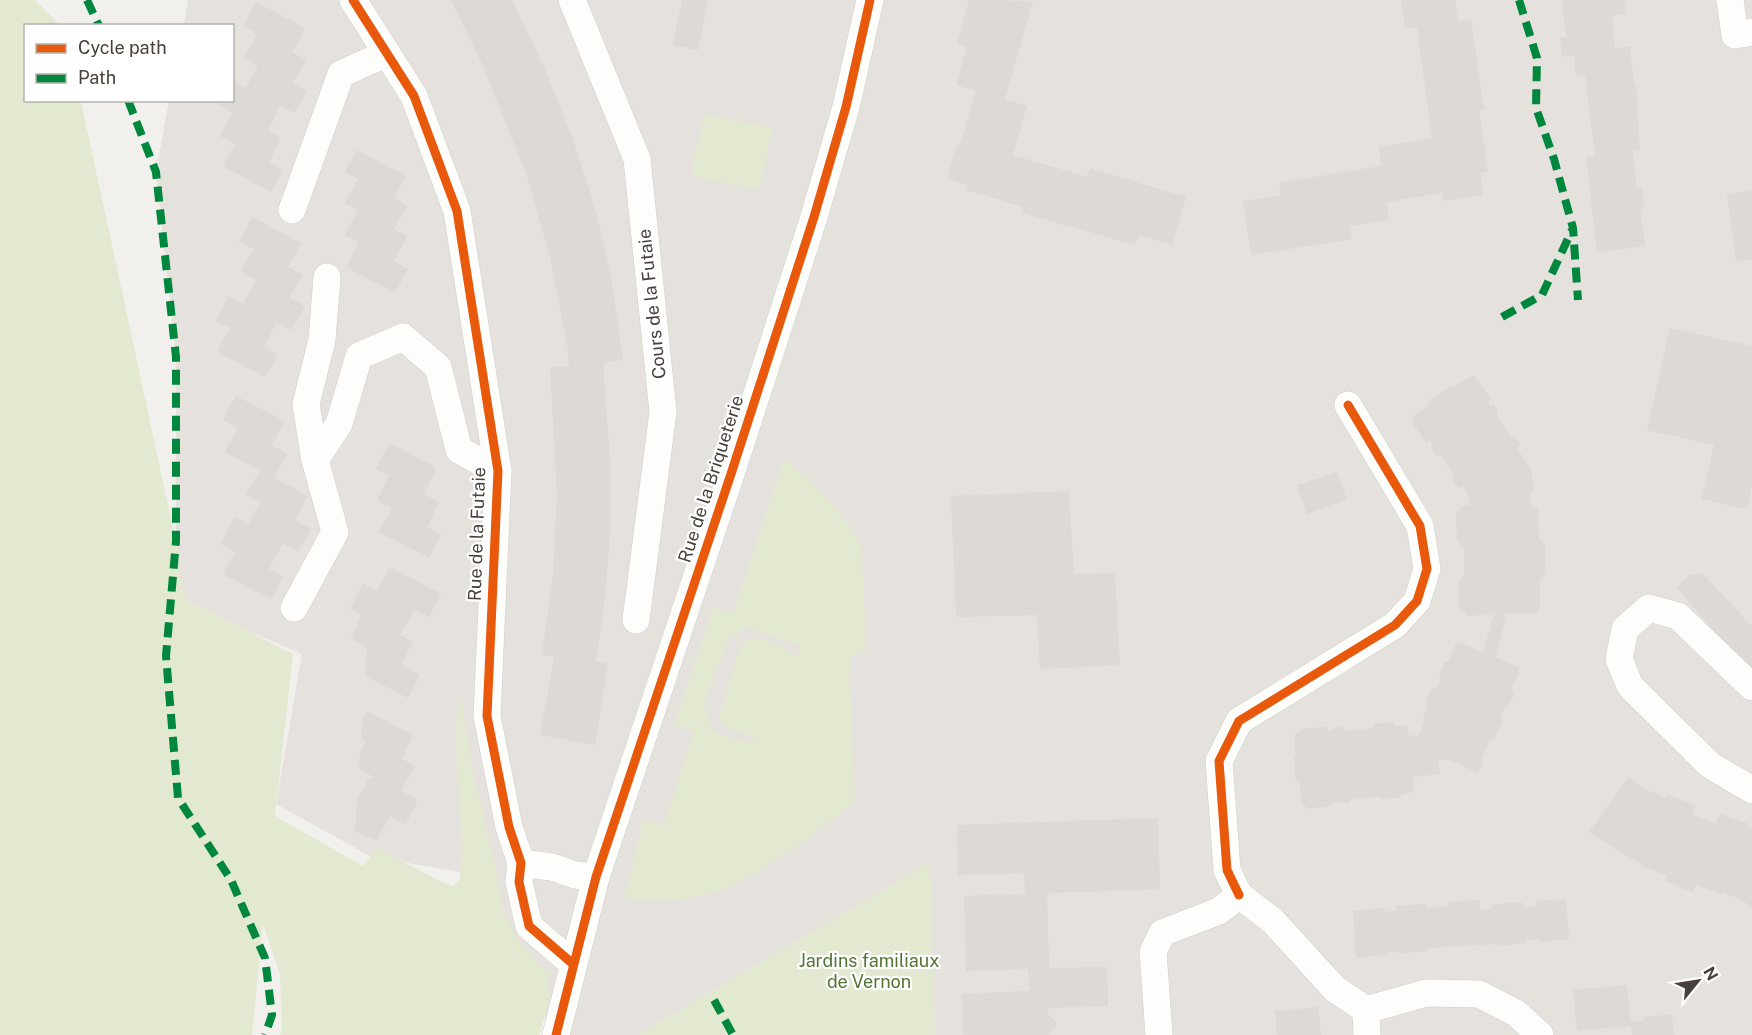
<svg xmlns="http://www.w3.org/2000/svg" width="1752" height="1035" viewBox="0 0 1752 1035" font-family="'Public Sans',sans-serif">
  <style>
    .residential { fill: #e5e1dc }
    .green { fill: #e3e9d0; fill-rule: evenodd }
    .parking { fill: #e4e1de }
    .building { fill: #dcd9d6 }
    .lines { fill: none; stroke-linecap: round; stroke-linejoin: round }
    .street-casing { stroke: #d0cecb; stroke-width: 28 }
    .street { stroke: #fdfdfc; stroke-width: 27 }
    .quiet { stroke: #00873e; stroke-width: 8; stroke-dasharray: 15 8; stroke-linecap: butt }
    .cycleway-casing { stroke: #fff; stroke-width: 13 }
    .cycleway { stroke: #e8590c; stroke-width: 9 }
    .labels { text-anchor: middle; stroke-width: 4.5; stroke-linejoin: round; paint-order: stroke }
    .street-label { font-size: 18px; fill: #48403a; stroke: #fff }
    .park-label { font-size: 18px; fill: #547432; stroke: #fff }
  </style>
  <rect width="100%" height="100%" fill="#f2f0ed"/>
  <!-- residential -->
  <polygon class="residential" points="188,0 1752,0 1752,1035 935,1035 929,863 638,1035 549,1035 534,974 505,953 492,878 370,856 276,804 302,654 171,599 176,541 176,357 156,172 169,101 232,100 232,26 184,25"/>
  <!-- green -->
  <g class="green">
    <polygon points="0,0 35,0 60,25 26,26 26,100 81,101 174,533 185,599 293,654 275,816 363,866 376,848 442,882 453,886 460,879 462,844 455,735 461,695 474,777 491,846 504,914 517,939 548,974 550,999 539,1035 280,1035 282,1028 280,975 263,924 252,1035 0,1035"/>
    <polygon points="704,114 772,128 759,190 691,176"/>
    <path d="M784,459C806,476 844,513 857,537C860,543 861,549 862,555L866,652L849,658L855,801C829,823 802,843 773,861C758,871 742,883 725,889C693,900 659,902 625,898L643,820L664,825L694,732L675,725L676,718L713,607L733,613ZM746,627L802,647L796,658C781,643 762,635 742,642L718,718L727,727L758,739L748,742L712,732L704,705L727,642Z"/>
    <polygon points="930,862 935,1035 638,1035"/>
  </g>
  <!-- parking -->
  <g class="parking">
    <polygon points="709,0 846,0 821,93 702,72"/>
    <polygon points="898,0 922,0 893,146 871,141"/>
    <polygon points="1087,0 1180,0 1087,16"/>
    <polygon points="789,407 840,462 831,469 785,419"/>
    <polygon points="747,484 764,490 728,602 710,596"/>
    <polygon points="835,501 853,504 875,533 880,574 883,646 871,647 869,555 865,536"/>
    <polygon points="898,561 912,575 915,695 903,702 904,725 930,745 933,800 855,801 849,658 872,650 903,701"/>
    <polygon points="1677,629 1752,703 1752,768 1723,751 1635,667"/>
    <polygon points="667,727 689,734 660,817 639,809"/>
    <polygon points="1196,962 1202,1035 1123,1035 1121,963"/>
  </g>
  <!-- building -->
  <g class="building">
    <polygon points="451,0 512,0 547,74 572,137 596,211 611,277 623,360 603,363 610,459 610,534 605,598 596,662 608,664 595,745 540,735 554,657 542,654 553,575 557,495 550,368 569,366 567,344 550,257 527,176 482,64"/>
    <polygon points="682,0 708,0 698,50 673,45"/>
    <polygon points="969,0 1033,1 1005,99 1027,106 1013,155 1087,177 1090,168 1186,197 1172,245 1139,235 1135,245 1022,213 1023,207 967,190 968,185 947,178 957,144 960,145 976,91 956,85 967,47 957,44"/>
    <polygon points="1401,0 1455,0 1458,21 1471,19 1484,110 1479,111 1488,171 1481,173 1483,195 1443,201 1442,193 1387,202 1389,220 1350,226 1352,239 1251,255 1243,201 1281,195 1279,183 1381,166 1379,147 1432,138 1417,28 1405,29"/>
    <polygon points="1562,0 1624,0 1626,14 1612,16 1615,48 1630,47 1634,85 1636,85 1640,150 1633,151 1637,187 1642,187 1644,207 1640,207 1645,246 1597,252 1586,157 1595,156 1585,75 1576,76 1574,55 1562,57 1560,37 1566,37"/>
    <polygon points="256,2 305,28 292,52 306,60 293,83 307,91 295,113 280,106 268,131 281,138 269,162 283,170 271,192 223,166 235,144 220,136 232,113 218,105 220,100 232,100 232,81 246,88 258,65 244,58 257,34 243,26"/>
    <polygon points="357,150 406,176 394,198 407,206 394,229 407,236 394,261 408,269 395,293 346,267 359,242 345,235 358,210 345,203 358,179 345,172"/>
    <polygon points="1752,191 1752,259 1736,261 1727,194"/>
    <polygon points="252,217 301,243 288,267 303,275 289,298 305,306 292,330 277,322 264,347 278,354 265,377 217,352 230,328 216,321 228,296 243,303 256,280 241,272 254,249 239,242"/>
    <polygon points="1670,328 1752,346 1752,486 1747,509 1702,499 1714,445 1647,430"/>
    <polygon points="1474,376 1491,399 1488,402 1490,406 1494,405 1498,411 1497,417 1513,438 1517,439 1521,445 1517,448 1532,471 1533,490 1530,494 1530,505 1533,505 1538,509 1539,538 1545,544 1546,574 1540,579 1540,608 1536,613 1504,614 1505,622 1495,657 1518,667 1519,673 1511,690 1514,694 1509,705 1505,706 1501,715 1503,719 1494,739 1490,739 1481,760 1483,763 1478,773 1449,759 1438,760 1440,774 1413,777 1414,792 1403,794 1399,798 1381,799 1379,797 1352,799 1349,803 1333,802 1333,806 1308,809 1302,803 1300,784 1296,781 1294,758 1296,755 1294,736 1301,729 1327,727 1327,731 1332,730 1332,728 1341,727 1346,731 1371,729 1375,724 1392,722 1396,726 1407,725 1409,736 1419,735 1425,721 1423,718 1428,707 1425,702 1431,689 1437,688 1441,679 1439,674 1445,662 1448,662 1456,644 1460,642 1483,652 1494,614 1468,616 1458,607 1458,582 1464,576 1464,547 1457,540 1456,513 1464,505 1469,505 1469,495 1463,486 1459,489 1453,480 1454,475 1441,456 1436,455 1431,447 1432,444 1430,441 1426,443 1412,422 1413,416 1429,405 1428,401 1450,386 1453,388 1470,377"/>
    <polygon points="236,396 285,421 272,445 287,454 274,478 308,496 295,520 311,529 298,552 283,543 269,569 283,577 271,599 223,574 235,552 221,544 234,517 248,525 260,502 246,495 260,471 225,452 238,428 223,420"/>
    <polygon points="389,443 435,467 435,472 424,494 439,502 427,527 441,534 429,558 379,532 392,508 377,501 389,475 376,469"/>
    <polygon points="1337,472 1347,500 1307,514 1297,485"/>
    <polygon points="1069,491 1074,574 1115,573 1120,665 1040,669 1037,615 956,617 951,496"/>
    <polygon points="390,567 441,594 429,617 414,610 400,635 413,642 401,665 420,675 408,698 365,676 367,647 351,638 362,615 350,609 363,584 377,591"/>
    <polygon points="1703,574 1752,626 1752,667 1713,630 1677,587 1690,575"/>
    <polygon points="367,711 413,735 402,759 415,766 401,791 417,800 417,802 406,824 390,816 376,841 355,831 357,798 358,799 369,778 374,777 359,769 360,753 366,741 361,738 362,721"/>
    <polygon points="1629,777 1647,790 1666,798 1667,794 1695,805 1693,815 1715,823 1720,814 1749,824 1748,826 1752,828 1752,907 1742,900 1723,892 1721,894 1696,885 1693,892 1665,881 1667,875 1641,866 1642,863 1627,857 1589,832"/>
    <polygon points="1158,818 1160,889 1047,893 1049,968 1107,967 1108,1006 1048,1008 1048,1014 1057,1024 1047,1035 963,1035 962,994 1029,991 1028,969 966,971 964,896 1025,894 1024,873 958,875 957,825"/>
    <polygon points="1566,899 1569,939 1539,942 1539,939 1526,940 1527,943 1496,946 1495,944 1454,946 1428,948 1428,951 1401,953 1399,952 1386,953 1387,955 1356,958 1353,911 1385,908 1384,912 1396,911 1396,906 1425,904 1426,908 1450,906 1449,902 1480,900 1480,910 1492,909 1492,905 1522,902 1523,907 1536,906 1536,901"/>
    <polygon points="1627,985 1631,1021 1644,1021 1643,1017 1672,1014 1674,1035 1632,1035 1631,1026 1577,1031 1573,990"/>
    <polygon points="1318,1007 1321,1035 1277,1035 1275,1011"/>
  </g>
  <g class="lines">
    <!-- street casing -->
    <g class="street-casing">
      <g id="street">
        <polyline points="353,0 414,96 457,211 498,471 487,716 509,827 521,863 519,882 529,926 573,964"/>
        <polyline points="572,0 637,159 663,412 636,620"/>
        <polyline points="1730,0 1735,35 1752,32"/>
        <polyline points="292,210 341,74 387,53"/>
        <polyline points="315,460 306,404 322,340 327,277"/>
        <polyline points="294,608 335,532 315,460 339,424 359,356 403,337 438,367 459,450 498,471"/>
        <polyline points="1752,687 1678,616 1649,608 1625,629 1619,659 1630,686 1710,765 1752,790"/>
        <polyline points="521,863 552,867 575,875 596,877"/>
        <polyline points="1239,895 1227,870 1219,761 1239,721 1395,625 1417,601 1427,569 1420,526 1348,405"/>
        <polyline points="556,1035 596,877 731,474 814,217 846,107 870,0"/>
        <polyline points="1159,1035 1153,952 1162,933 1219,911 1239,895 1273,921 1335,989 1366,1010"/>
        <polyline points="1367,1035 1366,1010 1426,993 1479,994 1516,1013 1540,1035"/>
      </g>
    </g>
    <!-- street -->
    <use href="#street" class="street"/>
    <!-- quiet -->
    <g class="quiet">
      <polyline points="87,0 99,26"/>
      <polyline points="1519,0 1537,58 1536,108 1554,159 1573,228 1578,300"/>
      <polyline points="128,100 156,172 176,357 176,541 166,656 178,798 231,880 265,958 272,1015 265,1035"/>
      <polyline points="1502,317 1542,295 1572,230"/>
      <polyline points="714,1000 733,1035"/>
    </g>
    <!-- cycleway casing -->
    <g class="cycleway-casing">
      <g id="cycleway">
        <polyline points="353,0 414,96 457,211 498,471 487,716 509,827 521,863 519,882 529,926 573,964"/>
        <polyline points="1239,895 1227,870 1219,761 1239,721 1395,625 1417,601 1427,569 1420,526 1348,405"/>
        <polyline points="556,1035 596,877 731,474 814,217 846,107 870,0"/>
      </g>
    </g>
    <!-- cycleway -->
    <use href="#cycleway" class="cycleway"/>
  </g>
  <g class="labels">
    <!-- street labels -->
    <g class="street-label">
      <text transform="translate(652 304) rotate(-96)" y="6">Cours de la Futaie</text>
      <text transform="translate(711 479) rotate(-72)" y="6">Rue de la Briqueterie</text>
      <text transform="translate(477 534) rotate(-88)" y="6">Rue de la Futaie</text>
    </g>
    <!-- park labels -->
    <g class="park-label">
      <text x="869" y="967">Jardins familiaux<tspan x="869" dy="21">de Vernon</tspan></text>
    </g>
  </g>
  <!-- legend -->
  <rect x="24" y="24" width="210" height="78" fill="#ffffff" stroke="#b6b3b0" stroke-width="1.5"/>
  <rect x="36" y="44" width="30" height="9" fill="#e8590c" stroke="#b6b3b0" stroke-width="1.5"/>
  <text x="78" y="54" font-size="18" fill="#48403a">Cycle path</text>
  <rect x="36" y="74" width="30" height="9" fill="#00873e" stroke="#b6b3b0" stroke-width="1.5"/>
  <text x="78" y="84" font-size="18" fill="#48403a">Path</text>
  <!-- north arrow -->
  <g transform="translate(1698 981) rotate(60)" stroke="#ffffff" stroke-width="4.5" paint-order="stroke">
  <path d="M0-4.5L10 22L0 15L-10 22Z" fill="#48403a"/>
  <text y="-9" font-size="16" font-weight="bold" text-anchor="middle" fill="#48403a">N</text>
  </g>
</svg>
